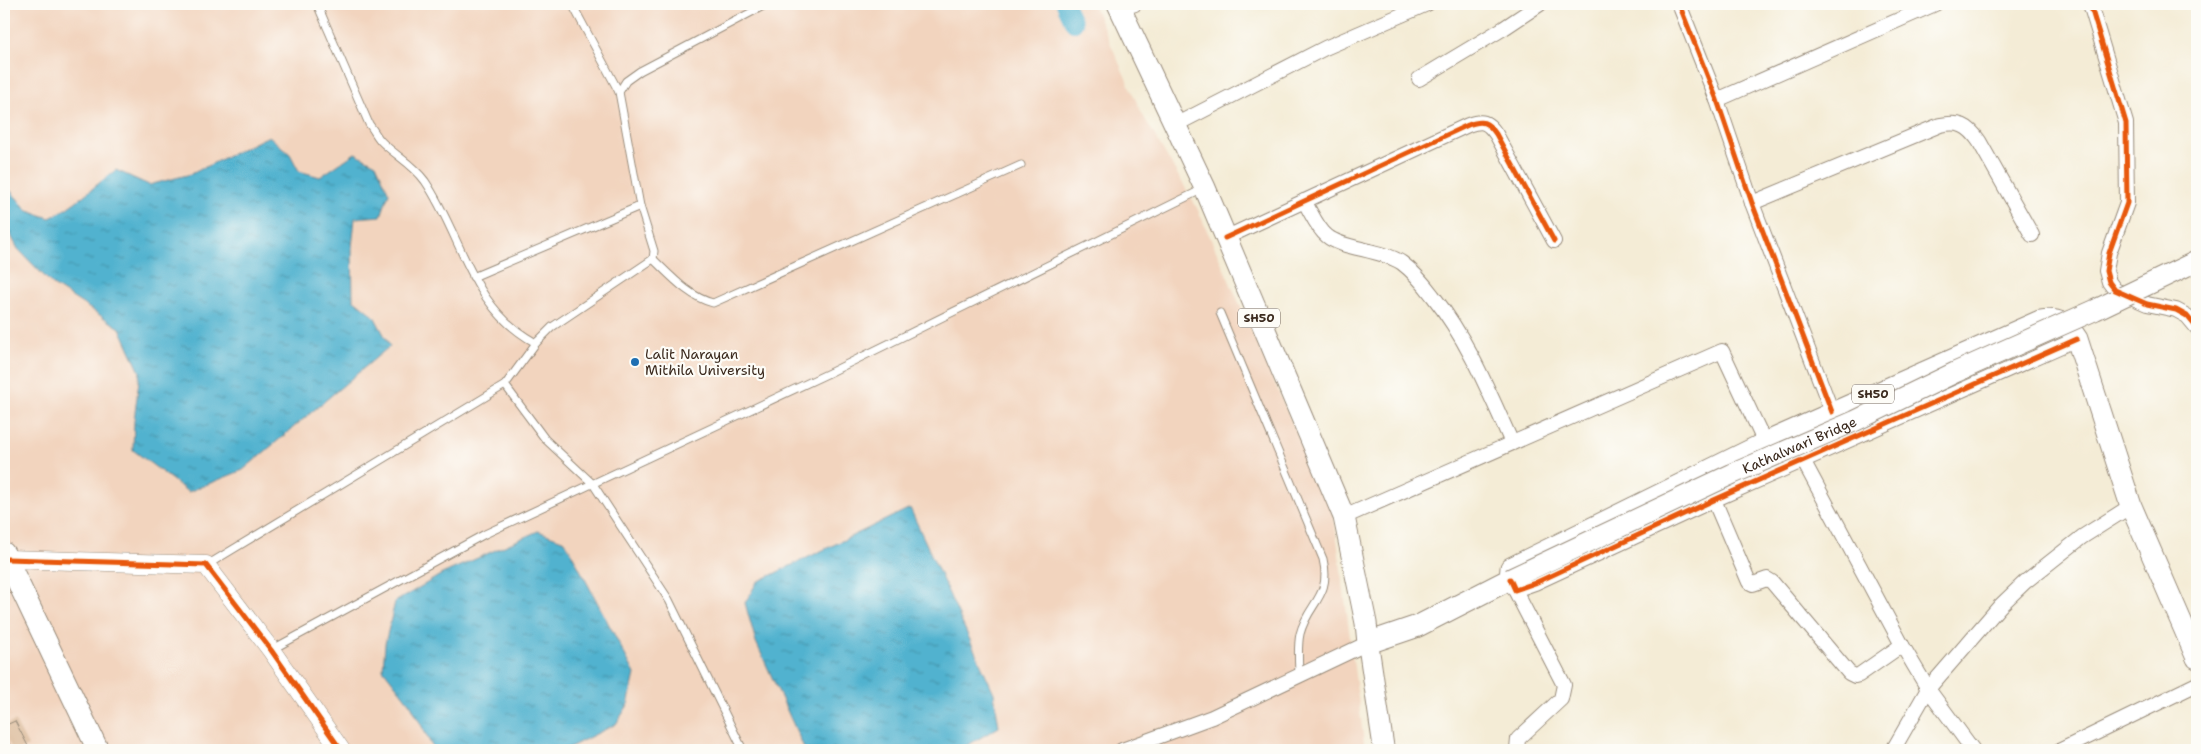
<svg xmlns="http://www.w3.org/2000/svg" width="2201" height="754" viewBox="0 0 2201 754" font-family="'Shantell Sans',sans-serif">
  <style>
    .built { fill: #f2d4be }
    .water { fill: url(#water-ripples); stroke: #466e76 }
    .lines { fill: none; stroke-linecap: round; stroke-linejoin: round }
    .canal { stroke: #51b2cf; stroke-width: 18 }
    .building { fill: #dab896 }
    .service-casing { stroke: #988b7a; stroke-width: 9 }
    .minor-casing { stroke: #988b7a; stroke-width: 16 }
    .tertiary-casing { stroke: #988b7a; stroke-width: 19 }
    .secondary-casing { stroke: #988b7a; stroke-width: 22 }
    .primary-casing { stroke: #988b7a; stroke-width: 23 }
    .service { stroke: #fff; stroke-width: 7 }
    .minor { stroke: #fff; stroke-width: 14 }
    .tertiary { stroke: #fff; stroke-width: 18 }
    .secondary { stroke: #fff; stroke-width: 20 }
    .primary { stroke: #fff; stroke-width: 21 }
    .secondary-bridge-casing { stroke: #988b7a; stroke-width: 22; stroke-linecap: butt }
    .secondary-bridge { stroke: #fff; stroke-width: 20 }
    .cycleway-casing { stroke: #fdfcf7; stroke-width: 8 }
    .cycleway { stroke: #e8590c; stroke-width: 5 }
    .poi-dot { fill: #1f6fb2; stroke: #fdfcf7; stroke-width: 2 }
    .labels { text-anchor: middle; stroke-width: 4.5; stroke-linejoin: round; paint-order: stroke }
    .shield { fill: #fdfcf7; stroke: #75695f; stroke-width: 1 }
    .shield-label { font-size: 12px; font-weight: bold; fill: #3b2a1e }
    .poi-label { font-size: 14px; fill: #3b2a1e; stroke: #fdfcf7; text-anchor: start }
    .street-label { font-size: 14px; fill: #3b2a1e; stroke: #fdfcf7 }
  </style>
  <defs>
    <pattern id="water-ripples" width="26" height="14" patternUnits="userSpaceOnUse" patternTransform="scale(1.25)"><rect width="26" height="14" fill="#51b2cf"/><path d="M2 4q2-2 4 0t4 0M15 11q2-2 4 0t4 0" fill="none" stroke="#4491a7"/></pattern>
  </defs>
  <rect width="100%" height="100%" fill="#fdfcf7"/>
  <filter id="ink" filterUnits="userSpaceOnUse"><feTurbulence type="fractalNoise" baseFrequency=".02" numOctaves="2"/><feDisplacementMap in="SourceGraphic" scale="10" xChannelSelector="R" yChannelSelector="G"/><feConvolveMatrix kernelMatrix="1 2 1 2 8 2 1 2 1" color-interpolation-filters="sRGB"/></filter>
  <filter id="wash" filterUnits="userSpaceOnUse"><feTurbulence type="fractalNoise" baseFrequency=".0096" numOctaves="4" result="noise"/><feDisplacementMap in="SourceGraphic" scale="20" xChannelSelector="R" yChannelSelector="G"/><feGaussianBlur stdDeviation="1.12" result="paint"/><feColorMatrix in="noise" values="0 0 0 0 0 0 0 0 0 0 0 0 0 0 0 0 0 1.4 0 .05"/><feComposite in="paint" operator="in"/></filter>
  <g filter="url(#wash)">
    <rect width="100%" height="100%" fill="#f4ecd6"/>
    <!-- built -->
    <polygon class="built" points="4,4 1093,4 1141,112 1197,208 1334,517 1365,750 4,750"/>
    <!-- water -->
    <g class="water">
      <path d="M269,136L290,154L299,171L320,177L355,153L376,164L389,193L381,216L355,218L352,248L353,299L374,316L390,346L243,470L188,492L133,450L134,421L140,372L120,328L53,285L18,249L5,224L4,194L8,188L28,211L50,218C74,206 94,186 116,170L149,185L191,174Z"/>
      <polygon points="910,508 994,693 999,727 959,750 805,750 756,642 745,603 757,582"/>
      <polygon points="538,531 565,541 635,674 628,705 616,724 564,750 434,750 411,705 383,669 385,644 395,602 442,574"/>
    </g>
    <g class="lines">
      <!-- canal -->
      <polyline class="canal" points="1065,4 1074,23"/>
    </g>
    <g id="blocks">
      <!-- building -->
      <polygon class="building" points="15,721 28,746 19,750 12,750 4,732 4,726"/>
    </g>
  </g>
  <g filter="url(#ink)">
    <use href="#blocks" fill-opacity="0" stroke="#988b7a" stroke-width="1"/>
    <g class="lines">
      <!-- service casing -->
      <g class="service-casing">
        <g id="service">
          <path d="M317,4L369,124C373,129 376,135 380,140C394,155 412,163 425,181C463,237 470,308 536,343"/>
          <polyline points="572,4 619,92"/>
          <path d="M653,259C671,276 689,297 713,303L1021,165"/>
          <polyline points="473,277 640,206"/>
          <path d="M1220,313L1323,559C1332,598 1308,602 1300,634C1297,648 1299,663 1299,677"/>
          <polyline points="505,385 545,439 593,484 669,600 743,750"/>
          <polyline points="207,565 505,385 536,343 552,327 653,259 654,251 640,206 619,92 626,81 640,71 767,4"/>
          <polyline points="271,650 485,534 829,373 1203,189"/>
        </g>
      </g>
      <!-- minor casing -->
      <g class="minor-casing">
        <g id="minor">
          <polyline points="1679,4 1717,100 1752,203 1832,412"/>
          <polyline points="2090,4 2126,123 2127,203 2109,253 2106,271 2109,282 2115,290 2147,304 2176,310 2187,316 2197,328"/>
          <polyline points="1120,9 1135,4"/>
          <polyline points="1419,79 1504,28 1540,4"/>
          <polyline points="1717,100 1935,4"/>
          <polyline points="1175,125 1325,48 1427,4"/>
          <path d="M1304,201C1311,212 1317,228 1327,236C1342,249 1381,249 1402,263C1414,272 1424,284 1433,296C1468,340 1489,392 1512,443"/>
          <path d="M1752,203L1940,125C1959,121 1968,125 1979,141L2032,235"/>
          <path d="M1225,238L1468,125C1482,120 1487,121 1496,134L1554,241"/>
          <polyline points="1804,462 1902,645 1928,689 1973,750"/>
          <polyline points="1714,500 1749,582 1753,584 1767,579 1772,582 1849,673 1855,676 1859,675 1902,645"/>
          <polyline points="1344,517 1722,351 1765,443"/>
          <polyline points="1510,579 1515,590 1535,583 1714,500 2077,339"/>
          <polyline points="1515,590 1564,685 1561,699 1518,739 1517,750"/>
          <polyline points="1122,750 1212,717 1368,643"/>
          <polyline points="1893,750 1928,689 2000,606 2025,582 2082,537 2131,506"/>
          <polyline points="2061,750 2197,684"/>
        </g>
      </g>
      <!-- tertiary casing -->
      <g class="tertiary-casing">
        <polyline id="tertiary" points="7,559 206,565 271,650 341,750"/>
      </g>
      <!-- secondary casing -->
      <g class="secondary-casing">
        <polyline id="secondary" points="1368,643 1384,750"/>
      </g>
      <!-- primary casing -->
      <g class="primary-casing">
        <g id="primary">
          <path d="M1118,4L1205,188L1344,517L1366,623L1368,643L1418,626L1510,579L1511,568L1765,443L2040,321C2059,318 2068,324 2077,339L2131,506L2197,658"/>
          <polyline points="4,553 98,750"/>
        </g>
      </g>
      <!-- service -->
      <use href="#service" class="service"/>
      <!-- minor -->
      <use href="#minor" class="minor"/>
      <!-- tertiary -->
      <use href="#tertiary" class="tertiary"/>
      <!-- secondary -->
      <use href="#secondary" class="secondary"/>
      <!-- primary -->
      <use href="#primary" class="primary"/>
      <!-- secondary-bridge casing -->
      <g class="secondary-bridge-casing">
        <g id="secondary-bridge">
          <path id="s1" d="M1510,579L1732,474L1855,421L1956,372L2095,310L2197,261"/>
        </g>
      </g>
      <!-- secondary-bridge -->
      <use href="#secondary-bridge" class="secondary-bridge"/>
      <!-- cycleway casing -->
      <g class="cycleway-casing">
        <g id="cycleway">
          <polyline points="1679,4 1717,100 1752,203 1832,412"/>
          <polyline points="2090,4 2126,123 2127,203 2109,253 2106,271 2109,282 2115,290 2147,304 2176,310 2187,316 2197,328"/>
          <path d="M1225,238L1468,125C1482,120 1487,121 1496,134L1554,241"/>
          <polyline points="7,559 206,565 271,650 341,750"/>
          <polyline points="1510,579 1515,590 1535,583 1714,500 2077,339"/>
        </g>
      </g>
      <!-- cycleway -->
      <use href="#cycleway" class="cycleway"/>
    </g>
  </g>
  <!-- markers -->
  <circle class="poi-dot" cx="635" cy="362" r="5"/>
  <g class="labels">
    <!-- shield labels -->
    <g class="shield">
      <rect x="1238" y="308.5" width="42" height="19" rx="4"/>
      <rect x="1852" y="384.5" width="42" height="19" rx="4"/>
    </g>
    <g class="shield-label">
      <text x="1259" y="322">SH50</text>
      <text x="1873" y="398">SH50</text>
    </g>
    <!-- poi labels -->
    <g class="poi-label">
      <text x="645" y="359">Lalit Narayan<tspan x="645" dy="16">Mithila University</tspan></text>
    </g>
    <!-- street labels -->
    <g class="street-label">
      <text dy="5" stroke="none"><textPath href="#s1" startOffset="319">Kathalwari Bridge</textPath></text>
    </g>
  </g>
  <!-- margin -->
  <rect width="2201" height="754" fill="none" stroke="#fdfcf7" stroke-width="20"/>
</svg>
